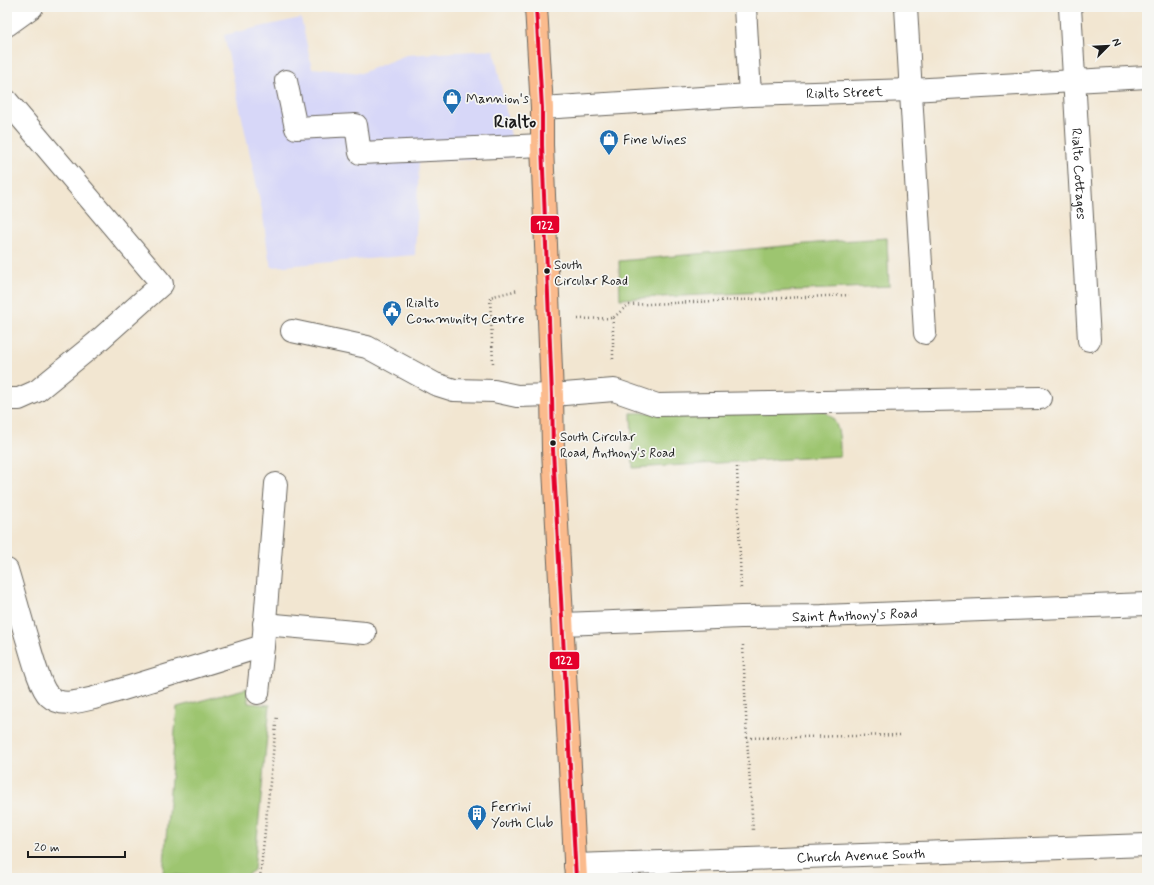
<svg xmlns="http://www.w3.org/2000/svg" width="1154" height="885" viewBox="0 0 1154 885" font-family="Mynerve,sans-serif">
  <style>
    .built { fill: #d7d7f8 }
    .green { fill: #9dc570; stroke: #5c7046 }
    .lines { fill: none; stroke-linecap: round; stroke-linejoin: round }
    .minor-casing { stroke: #67635b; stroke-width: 24 }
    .major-casing { stroke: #67635b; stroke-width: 24 }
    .path { stroke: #67635b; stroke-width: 2.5; stroke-dasharray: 1 3; stroke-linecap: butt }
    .minor { stroke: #fff; stroke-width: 22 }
    .major { stroke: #fbbb8d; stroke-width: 22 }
    .bus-1-casing { stroke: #f6f6f2; stroke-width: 7 }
    .bus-1 { stroke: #e4002b; stroke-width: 4 }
    .bus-dot { fill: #1c1c1c; stroke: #f6f6f2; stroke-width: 1.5 }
    .labels { text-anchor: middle; stroke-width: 3.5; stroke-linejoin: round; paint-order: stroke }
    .bus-label { font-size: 13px; fill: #1c1c1c; stroke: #f6f6f2; text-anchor: start }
    .street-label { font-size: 14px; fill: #1c1c1c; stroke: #f6f6f2 }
    .poi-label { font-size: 14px; fill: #1c1c1c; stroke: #f6f6f2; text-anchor: start }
    .district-label { font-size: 18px; font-weight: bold; fill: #1c1c1c; stroke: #f6f6f2 }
    .line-badge { stroke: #f6f6f2; stroke-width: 1.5 }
    .badge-label { font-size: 11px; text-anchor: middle; font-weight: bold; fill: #fff }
  </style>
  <rect width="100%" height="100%" fill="#f6f6f2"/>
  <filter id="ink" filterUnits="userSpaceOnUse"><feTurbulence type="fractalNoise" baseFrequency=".025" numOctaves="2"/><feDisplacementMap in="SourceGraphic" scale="8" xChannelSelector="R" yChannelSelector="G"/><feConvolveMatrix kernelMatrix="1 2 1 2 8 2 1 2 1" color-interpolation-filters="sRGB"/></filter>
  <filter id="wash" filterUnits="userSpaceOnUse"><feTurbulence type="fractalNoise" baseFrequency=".012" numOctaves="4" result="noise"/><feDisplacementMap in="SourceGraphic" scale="16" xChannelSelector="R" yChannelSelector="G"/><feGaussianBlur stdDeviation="0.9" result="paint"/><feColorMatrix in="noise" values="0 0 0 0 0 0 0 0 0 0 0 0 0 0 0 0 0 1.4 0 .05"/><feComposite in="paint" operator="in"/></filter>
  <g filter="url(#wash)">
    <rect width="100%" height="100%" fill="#f2e6d1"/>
    <!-- built -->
    <polygon class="built" points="301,18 312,68 361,73 406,55 494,50 515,157 419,162 415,255 272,267 269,259 262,210 224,35"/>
    <!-- green -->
    <g class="green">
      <polygon points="887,238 889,286 620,299 619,261 839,241"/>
      <path d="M818,408C840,417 840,435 840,456L633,468L631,413Z"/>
      <polygon points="248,688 248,703 270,705 254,870 243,878 212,878 163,874 177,707"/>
    </g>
  </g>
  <g filter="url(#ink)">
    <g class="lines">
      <!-- minor casing -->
      <g class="minor-casing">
        <g id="minor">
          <polyline points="745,7 750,95"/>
          <polyline points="906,7 925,333"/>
          <path id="s1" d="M1070,7L1089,340"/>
          <polyline points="7,25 32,7"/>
          <polyline points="286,81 296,128 356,125 360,153 542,145"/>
          <polyline points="7,101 162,284 97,342 37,391 19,399 7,399"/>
          <path id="s2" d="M542,108L750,95L911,90L1147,77"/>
          <polyline points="292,331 367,347 435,384 454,390 494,391 517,396 552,395 614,390 657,405 1040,398"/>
          <path d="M7,570C14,593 20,616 27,639C31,652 40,688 49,696C62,708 79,701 94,698L263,646L276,484"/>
          <polyline points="264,624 365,633"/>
          <path id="s3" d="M563,624L741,617L822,616L1147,604"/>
          <polyline points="258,693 263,646"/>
          <path id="s4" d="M575,865L1147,845"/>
        </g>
      </g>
      <!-- major casing -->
      <g class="major-casing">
        <polyline id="major" points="536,7 542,108 542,145 552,395 553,450 576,878"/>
      </g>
      <!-- path -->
      <g class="path">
        <polyline points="613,318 613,362"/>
        <polyline points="578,319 613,318 628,305 849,295"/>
        <polyline points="493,363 490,297 518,290"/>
        <polyline points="737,467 741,589"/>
        <polyline points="743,645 747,738 753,830"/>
        <polyline points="747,738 901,735"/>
        <polyline points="260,878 277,715"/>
      </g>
      <!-- minor -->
      <use href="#minor" class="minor"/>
      <!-- major -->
      <use href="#major" class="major"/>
      <!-- bus-1 casing -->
      <g class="bus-1-casing">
        <polyline id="bus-1" points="536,7 542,108 542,145 552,395 553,450 576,878"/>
      </g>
      <!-- bus-1 -->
      <use href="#bus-1" class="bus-1"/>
    </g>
  </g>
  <!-- icons -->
  <defs>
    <g id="shop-pin" transform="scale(1)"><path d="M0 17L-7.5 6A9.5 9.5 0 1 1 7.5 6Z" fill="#1f6fb2" stroke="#f6f6f2"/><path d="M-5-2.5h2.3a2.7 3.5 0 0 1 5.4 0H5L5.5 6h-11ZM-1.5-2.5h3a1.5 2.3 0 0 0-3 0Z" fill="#fff"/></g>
    <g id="civic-pin" transform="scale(1)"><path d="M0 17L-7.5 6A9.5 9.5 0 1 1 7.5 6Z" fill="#1f6fb2" stroke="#f6f6f2"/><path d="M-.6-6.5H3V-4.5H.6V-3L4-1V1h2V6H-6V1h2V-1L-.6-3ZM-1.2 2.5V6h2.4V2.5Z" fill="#fff"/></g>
    <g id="building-pin" transform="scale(1)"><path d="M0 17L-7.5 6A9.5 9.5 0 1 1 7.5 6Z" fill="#1f6fb2" stroke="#f6f6f2"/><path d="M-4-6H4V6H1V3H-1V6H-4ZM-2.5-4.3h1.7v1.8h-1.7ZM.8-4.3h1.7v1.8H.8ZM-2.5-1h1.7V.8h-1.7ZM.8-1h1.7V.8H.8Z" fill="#fff"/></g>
  </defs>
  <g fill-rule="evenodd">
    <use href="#shop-pin" x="452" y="98"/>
    <use href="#shop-pin" x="609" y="139"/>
    <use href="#civic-pin" x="392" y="310"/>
    <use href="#building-pin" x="477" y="814"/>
  </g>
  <!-- markers -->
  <g class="bus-dot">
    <circle cx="547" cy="271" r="3.5"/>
    <circle cx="553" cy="443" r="3.5"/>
  </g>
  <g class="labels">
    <!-- bus labels -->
    <g class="bus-label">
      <text x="554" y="269">South<tspan x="554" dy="16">Circular Road</tspan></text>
      <text x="560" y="441">South Circular<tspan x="560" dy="16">Road, Anthony's Road</tspan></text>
    </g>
    <!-- street labels -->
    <g class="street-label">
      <text dy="5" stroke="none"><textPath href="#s2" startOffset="303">Rialto Street</textPath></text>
      <text dy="5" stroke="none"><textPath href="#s1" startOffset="167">Rialto Cottages</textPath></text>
      <text dy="5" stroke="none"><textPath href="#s3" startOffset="292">Saint Anthony's Road</textPath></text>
      <text dy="5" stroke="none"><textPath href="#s4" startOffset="286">Church Avenue South</textPath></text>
    </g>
    <!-- poi labels -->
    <g class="poi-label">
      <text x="466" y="103">Mannion's</text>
      <text x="623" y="144">Fine Wines</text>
      <text x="406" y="307">Rialto<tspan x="406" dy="16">Community Centre</tspan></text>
      <text x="491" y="811">Ferrini<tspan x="491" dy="16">Youth Club</tspan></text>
    </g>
    <!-- district labels -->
    <g class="district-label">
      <text x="515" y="127">Rialto</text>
    </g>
  </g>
  <g class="line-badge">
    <rect x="530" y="215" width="30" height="19" rx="4" fill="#e4002b"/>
    <rect x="549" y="651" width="31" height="19" rx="4" fill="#e4002b"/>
  </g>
  <g class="badge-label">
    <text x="545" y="229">122</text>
    <text x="564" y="664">122</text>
  </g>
  <!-- margin -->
  <rect width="1154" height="885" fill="none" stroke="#f6f6f2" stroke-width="24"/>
  <!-- north arrow -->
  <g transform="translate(1108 46) rotate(66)" stroke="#f6f6f2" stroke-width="3" paint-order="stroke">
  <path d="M0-3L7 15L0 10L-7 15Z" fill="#1c1c1c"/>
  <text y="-6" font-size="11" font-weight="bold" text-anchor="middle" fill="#1c1c1c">N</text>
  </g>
  <!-- scale -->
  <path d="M28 851v6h97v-6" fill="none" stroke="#1c1c1c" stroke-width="2"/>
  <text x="34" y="851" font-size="12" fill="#1c1c1c" stroke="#f6f6f2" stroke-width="3" paint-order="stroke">20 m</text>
</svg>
